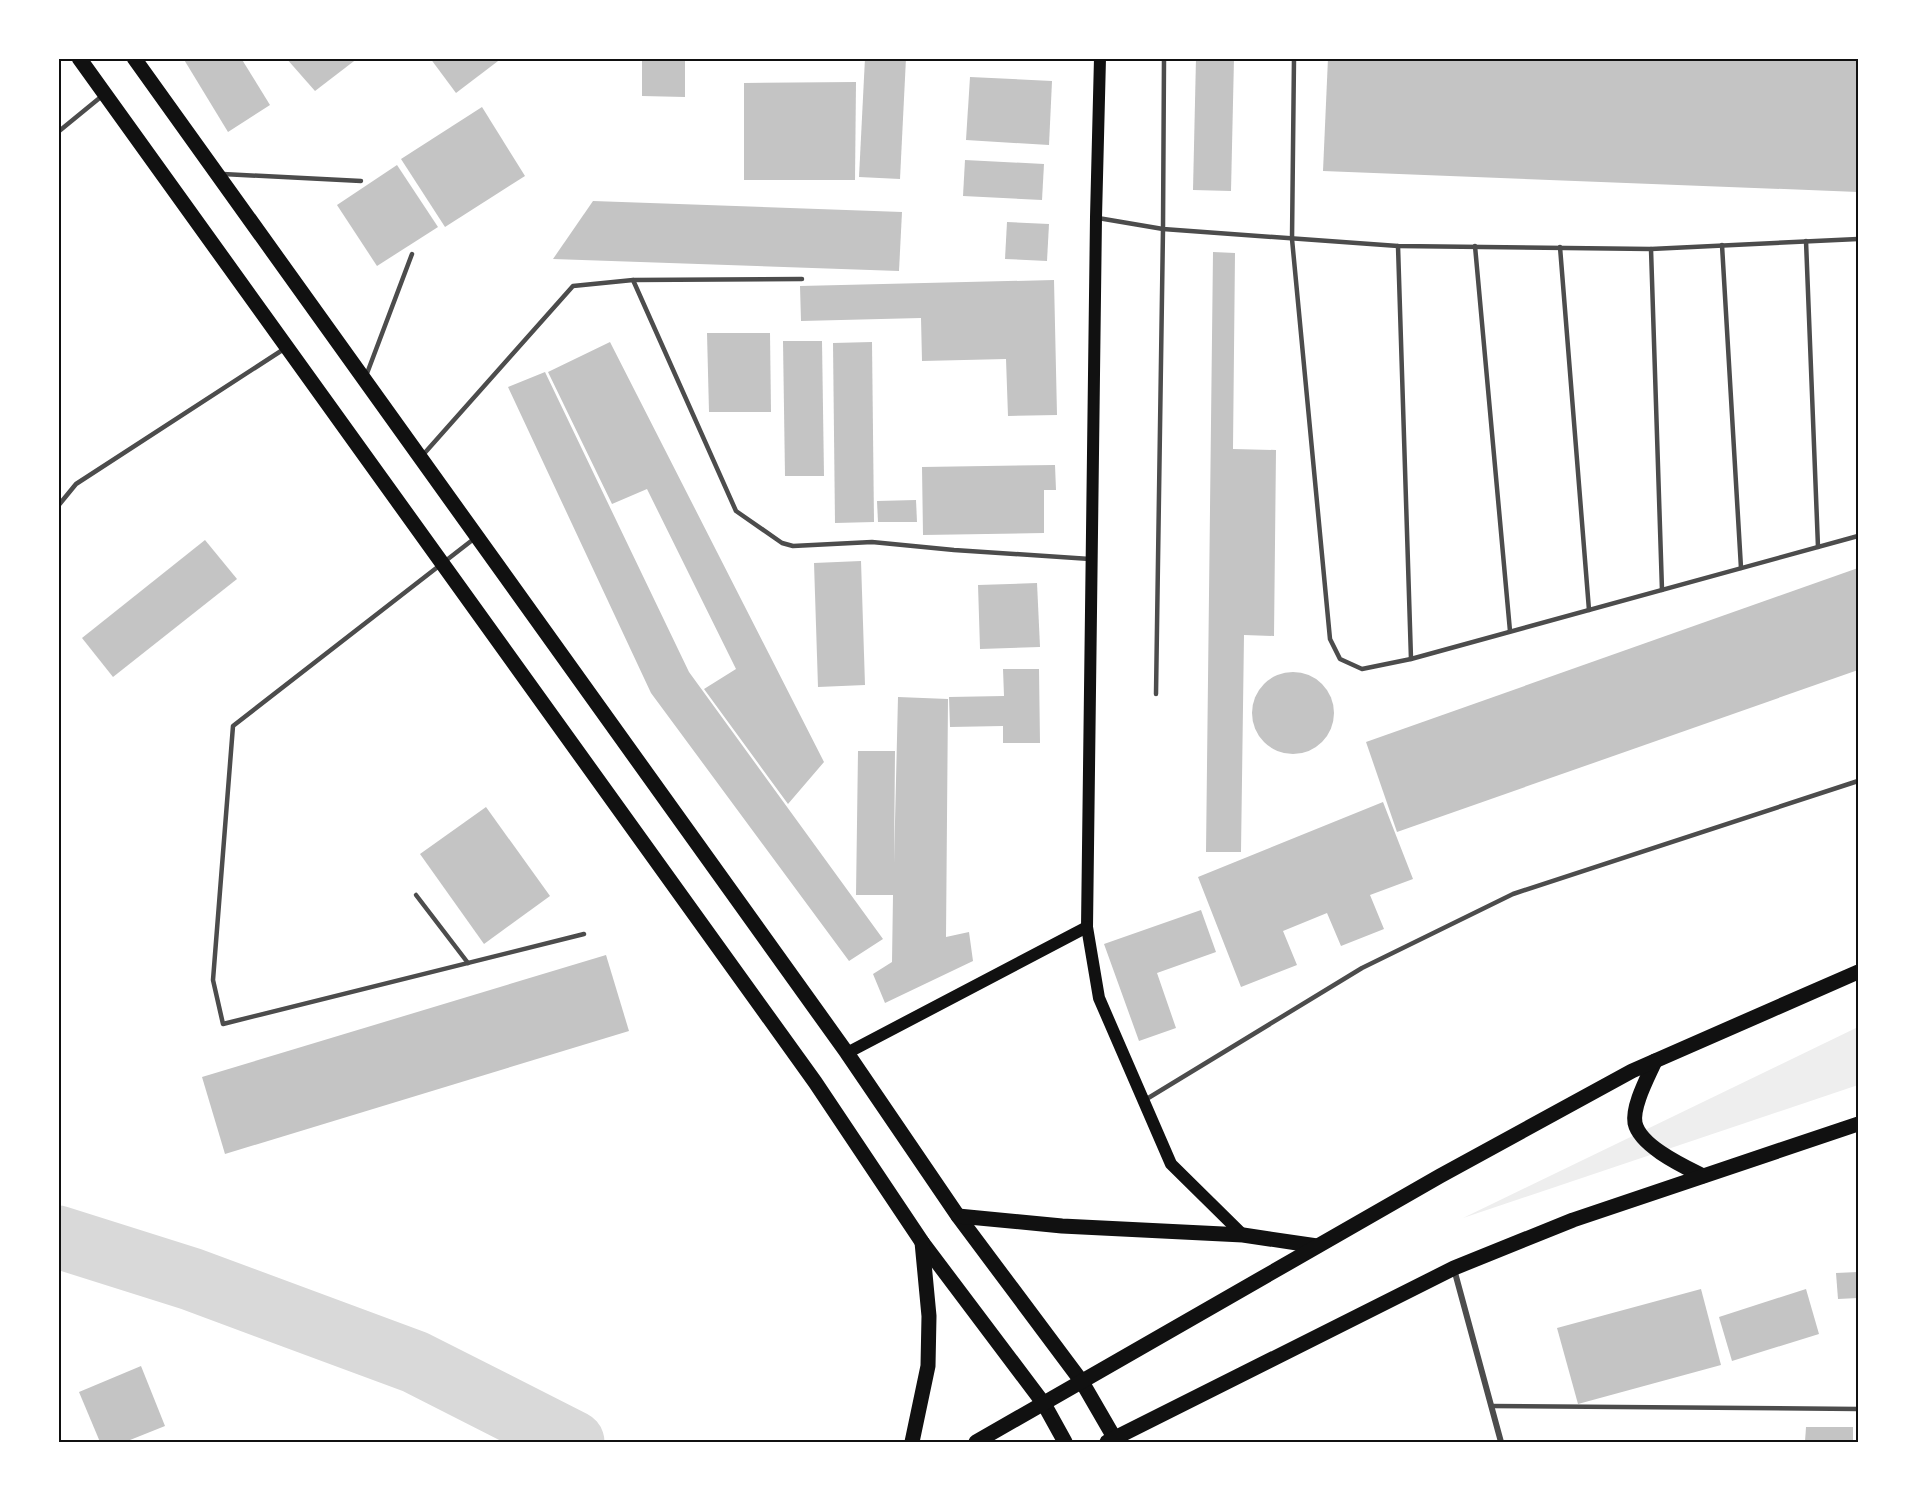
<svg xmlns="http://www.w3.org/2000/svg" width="1917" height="1501" viewBox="0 0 1917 1501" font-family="'Fira Sans Condensed',sans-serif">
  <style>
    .green { fill: #eee }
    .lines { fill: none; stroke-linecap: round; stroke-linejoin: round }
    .river { stroke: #d9d9d9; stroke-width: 63 }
    .building { fill: #c4c4c4 }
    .service { stroke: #4c4c4c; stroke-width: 4.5 }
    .minor { stroke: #4c4c4c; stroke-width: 6 }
    .secondary { stroke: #111; stroke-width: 12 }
    .primary { stroke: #111; stroke-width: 15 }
    .neatline { fill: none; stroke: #111; stroke-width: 2 }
  </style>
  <rect width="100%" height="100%" fill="#fff"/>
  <!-- green -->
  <polygon class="green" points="1858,1027 1858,1085 1463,1218"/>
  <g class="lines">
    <!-- river -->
    <polyline class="river" points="58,1237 191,1279 415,1362 573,1442"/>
  </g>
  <!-- building -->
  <g class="building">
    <polygon points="183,58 241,58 270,105 228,132"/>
    <polygon points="286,58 358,58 315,91"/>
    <polygon points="430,58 502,58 456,93"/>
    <polygon points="642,58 685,58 685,97 642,96"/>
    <polygon points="865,58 906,58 900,179 859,177"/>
    <polygon points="1196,58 1234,58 1231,191 1193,190"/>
    <polygon points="1328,58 1858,58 1858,192 1323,171"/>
    <polygon points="970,77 1052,81 1049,145 966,140"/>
    <polygon points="856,82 855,180 744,180 744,83"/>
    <polygon points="482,107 525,176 445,227 401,159"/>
    <polygon points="965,160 1044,164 1042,200 963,196"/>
    <polygon points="397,165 438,227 377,266 337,205"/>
    <polygon points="593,201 902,212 899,271 553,259"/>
    <polygon points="1007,222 1049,224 1047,261 1005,259"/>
    <polygon points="1213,252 1235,253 1233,449 1276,450 1274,636 1244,635 1241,852 1206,852"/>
    <polygon points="1054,280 1057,415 1008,416 1006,359 922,361 921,318 801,321 800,286"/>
    <polygon points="707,333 770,333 771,412 709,412"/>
    <polygon points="783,341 822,341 824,476 785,476"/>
    <polygon points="610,342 824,762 788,804 704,689 736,669 647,489 612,504 548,372"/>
    <polygon points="872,342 874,522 835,523 833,343"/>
    <polygon points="545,372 689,672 883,939 849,961 651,693 508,387"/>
    <polygon points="1055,465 1056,490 1044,490 1044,533 923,535 922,467"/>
    <polygon points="916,500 917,522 878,522 877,501"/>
    <polygon points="205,540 237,579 113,677 82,638"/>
    <polygon points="861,561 865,685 818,687 814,563"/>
    <polygon points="1858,568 1858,670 1397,832 1366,742"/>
    <polygon points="1037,583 1040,647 980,649 978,585"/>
    <polygon points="1003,669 1039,669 1040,743 1003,743 1003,726 950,727 949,697 1004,696"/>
    <circle cx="1293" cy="713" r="41"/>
    <polygon points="898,697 948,699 946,937 969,932 973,961 885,1003 873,974 892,962 893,895 856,895 858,751 895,751 894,864"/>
    <polygon points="1383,802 1413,879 1370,895 1384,929 1341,946 1327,913 1283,931 1297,965 1241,987 1198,877"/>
    <polygon points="486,807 550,896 484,944 420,854"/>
    <polygon points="1201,910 1216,952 1157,973 1176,1028 1139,1041 1104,944"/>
    <polygon points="606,955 629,1031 225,1154 202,1077"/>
    <polygon points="1858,1272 1858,1298 1838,1299 1836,1273"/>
    <polygon points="1701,1289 1721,1365 1578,1404 1557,1328"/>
    <polygon points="1806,1289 1819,1334 1732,1361 1719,1317"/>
    <polygon points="141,1366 165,1426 125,1442 100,1442 79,1392"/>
    <polygon points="1806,1427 1853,1427 1853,1442 1805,1442"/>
  </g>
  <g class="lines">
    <!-- service -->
    <g class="service">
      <polyline points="1294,58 1292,239 1330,639 1340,659 1362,669 1411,659 1858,536"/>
      <polyline points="58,132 102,96"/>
      <polyline points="223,174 361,181"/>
      <polyline points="1098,218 1163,229 1398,246 1651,249 1858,239"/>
      <polyline points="1806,241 1818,547"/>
      <polyline points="1722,245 1741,568"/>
      <polyline points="1398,246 1411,659"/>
      <polyline points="1475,246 1510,631"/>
      <polyline points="1560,247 1589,610"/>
      <polyline points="1651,249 1662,590"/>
      <polyline points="633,280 736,511 782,543 793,546 872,542 954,550 1090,559"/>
      <polyline points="366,376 412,254"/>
      <polyline points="422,456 573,286 633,280 802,279"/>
      <polyline points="58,506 76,484 284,349"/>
      <polyline points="475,538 233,726 213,980 223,1024 584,934"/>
      <polyline points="1156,694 1163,229 1164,58"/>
      <polyline points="416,895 468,963"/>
      <polyline points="1145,1100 1362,968 1513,894 1858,781"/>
      <polyline points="1491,1406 1858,1409"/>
    </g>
    <!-- minor -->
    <polyline class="minor" points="1454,1269 1501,1442"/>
    <!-- secondary -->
    <g class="secondary">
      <polyline points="1100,58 1096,217 1087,927 1099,998 1171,1164 1243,1235"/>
      <polyline points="847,1053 1087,927"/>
    </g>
    <!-- primary -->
    <g class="primary">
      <polyline points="79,58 815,1082 922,1242 1044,1404 1065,1442"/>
      <polyline points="134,58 847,1053 958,1216 1082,1382 1115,1439"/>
      <path d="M1655,1061C1648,1077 1632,1106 1635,1123C1640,1146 1683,1166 1703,1176"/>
      <polyline points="958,1216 1062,1226 1243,1235 1317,1246"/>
      <polyline points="912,1442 928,1366 929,1316 922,1242"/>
      <polyline points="976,1442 1440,1176 1632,1071 1858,972"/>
      <polyline points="1107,1442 1454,1268 1573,1220 1858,1124"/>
    </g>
  </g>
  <!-- border -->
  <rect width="1917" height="1501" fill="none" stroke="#ffffff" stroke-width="120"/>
  <rect x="60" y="60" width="1797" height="1381" class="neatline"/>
</svg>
